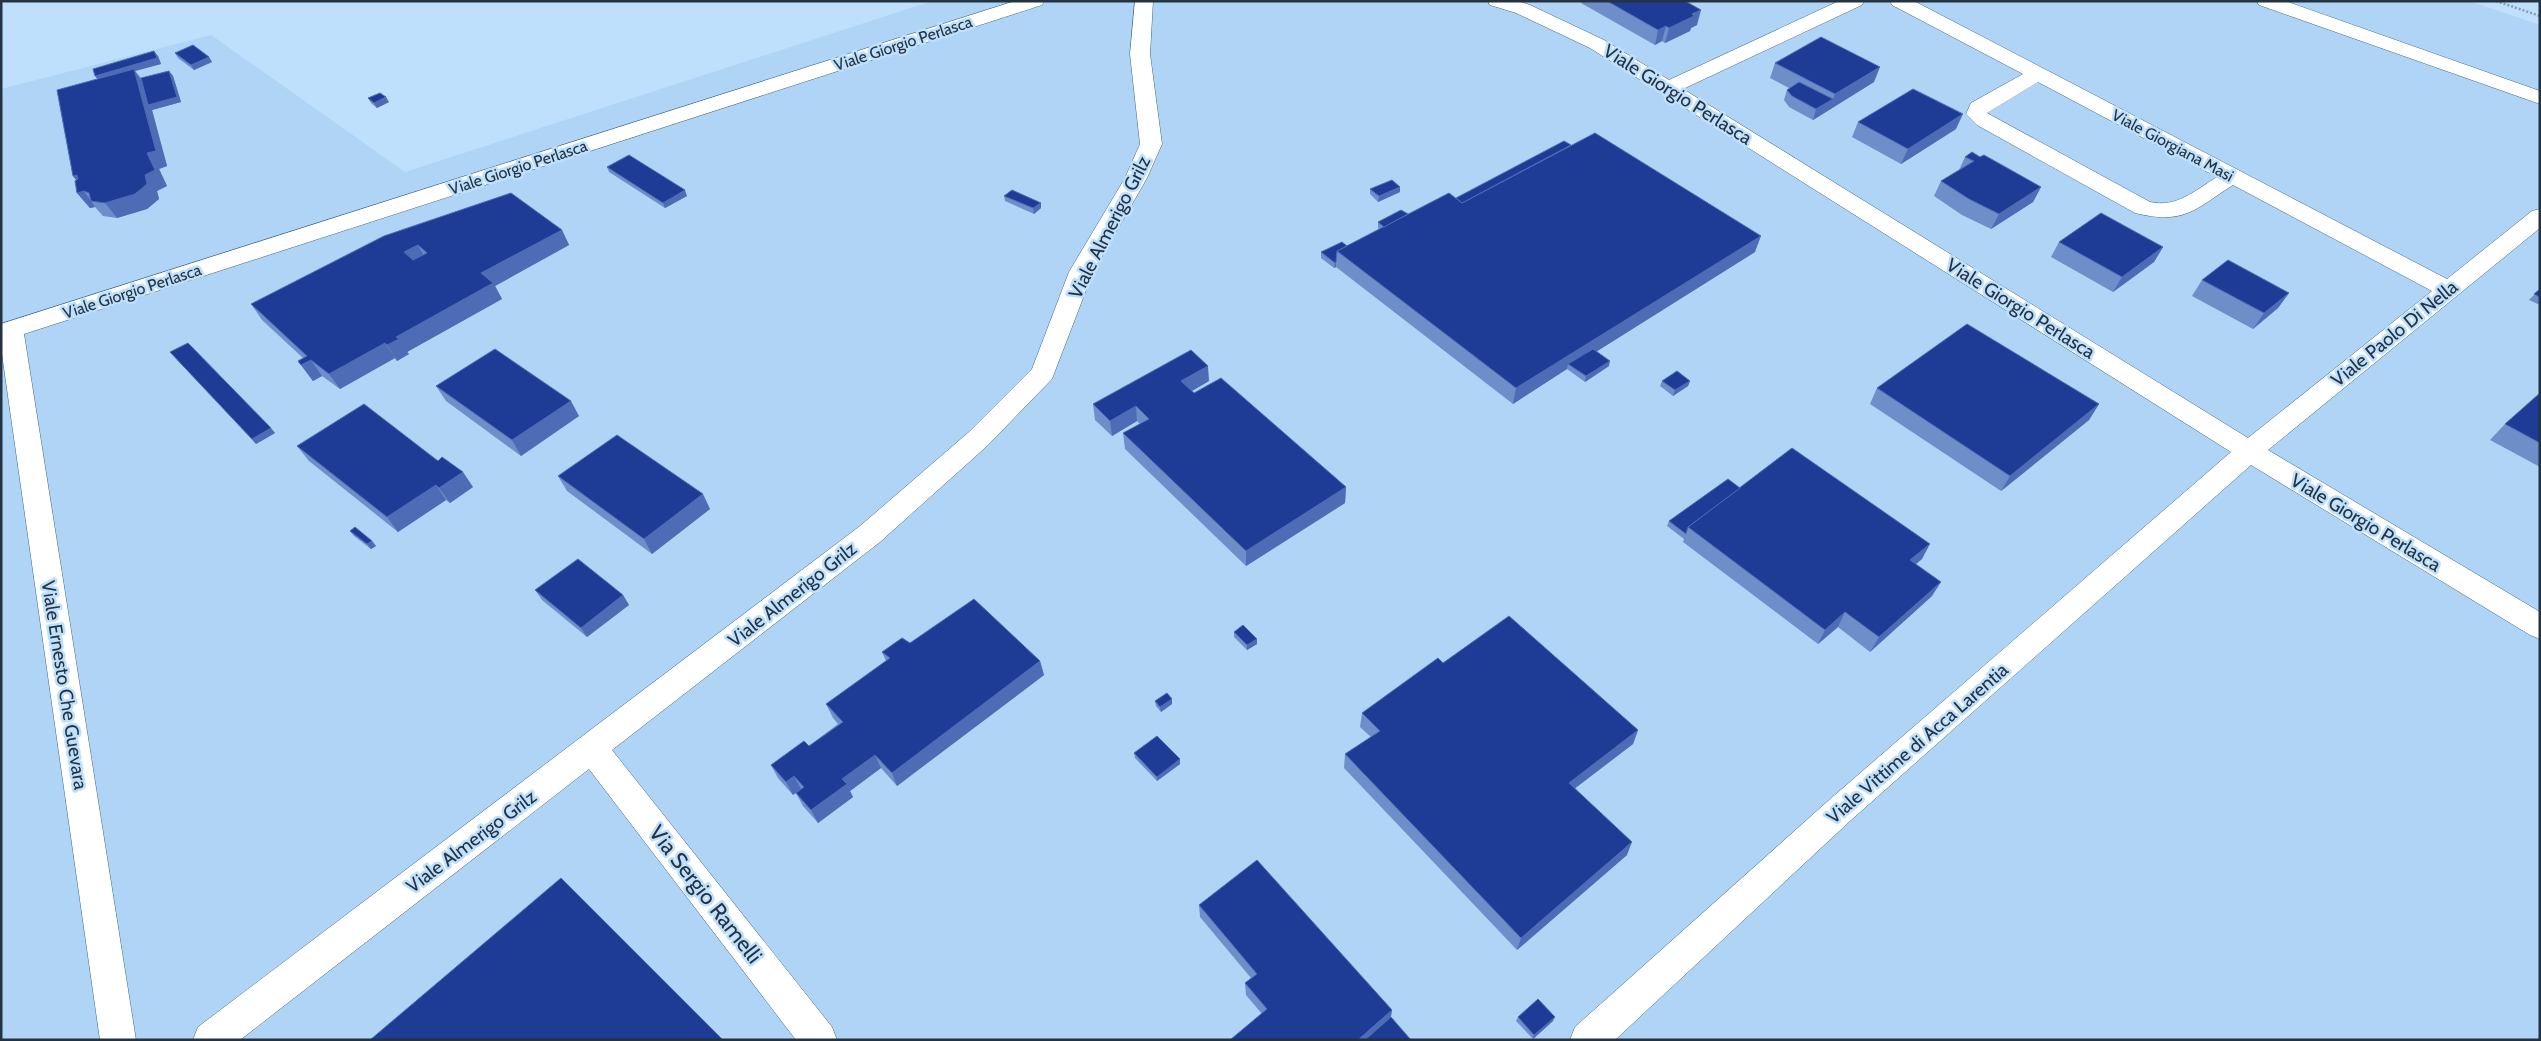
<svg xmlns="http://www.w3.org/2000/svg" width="2541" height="1041" viewBox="0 0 2541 1041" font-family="Cabin,sans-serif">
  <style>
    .built { fill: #afd4f5 }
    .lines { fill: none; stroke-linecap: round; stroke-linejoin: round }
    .minor-casing { stroke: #426787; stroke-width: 1 }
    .path { stroke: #829db4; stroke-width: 2.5; stroke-dasharray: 2 2; stroke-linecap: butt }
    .minor { fill: #fff; fill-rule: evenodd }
    .wall { fill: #6e8eca }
    .shaded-wall { fill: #4e6cb5 }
    .building { fill: #1e3b96; stroke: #4e6cb5; fill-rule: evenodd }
    .labels { text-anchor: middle; stroke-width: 5; stroke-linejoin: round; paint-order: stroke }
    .far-street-label { font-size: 16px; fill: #233341; stroke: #bfe0fd }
    .street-label { font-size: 19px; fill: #233341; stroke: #bfe0fd }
    .near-street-label { font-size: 22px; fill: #233341; stroke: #bfe0fd }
  </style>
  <rect width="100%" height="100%" fill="#bfe0fd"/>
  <!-- built -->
  <polygon class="built" points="932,1 2469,1 2540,25 2540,1040 1,1040 1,89 211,35 405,172"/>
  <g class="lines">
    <!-- minor casing -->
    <g class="minor-casing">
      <g id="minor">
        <polygon points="1015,1 1044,1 1042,5 24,334 136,1040 100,1040 1,347 1,324"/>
        <polygon points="1135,1 1153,1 1150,54 1162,144 1147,178 1093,272 1052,379 987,446 880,542 612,750 832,1027 837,1040 796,1040 589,769 240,1040 193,1040 198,1027 860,526 969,432 1032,369 1069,272 1125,178 1140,144 1130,54"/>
        <path d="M1488,1H1518L1530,5L1604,40L1669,80L1839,1H1864L1862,5L1683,89L2248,438L2432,291L2233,185C2194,210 2184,225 2135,213L1977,125L1966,114L1971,103L2023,74L1892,5L1890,1H1914L2447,279L2532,211L2540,209V228L2268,450L2540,612V639L2530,635L2251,465L1850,821L1615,1040H1570L1575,1027L1828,801L2231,452L1590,48L1516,13L1490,5ZM2038,82L2217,177C2194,191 2177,208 2150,202L1987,113Z"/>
        <polygon points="2257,1 2285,1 2540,91 2540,104 2259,5"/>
      </g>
    </g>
    <!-- path -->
    <polyline class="path" points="2496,1 2540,16"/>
    <!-- minor -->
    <use href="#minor" class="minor"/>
  </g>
  <!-- wall -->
  <g class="wall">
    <polygon points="1581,1 1685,1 1697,25 1691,28 1690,31 1665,43 1662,41 1655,45 1581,3"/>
    <polygon points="175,53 209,57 212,62 194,70 178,58"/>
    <polygon points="158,56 161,64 135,71 141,78 169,71 173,76 181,102 152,110 167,166 159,169 167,186 157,191 159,199 147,209 117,218 103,216 95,207 90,208 77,193 76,180 73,176 97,79"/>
    <polygon points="1775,63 1874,82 1813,120 1789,107 1784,100 1787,90 1789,88 1770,78"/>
    <polygon points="368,98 389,102 377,108 371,103"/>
    <polygon points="1858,122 1956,129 1901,164 1852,137"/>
    <polygon points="1965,157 1980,157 2041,187 2033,202 1991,229 1962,215 1934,196 1941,181 1959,170"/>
    <polygon points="607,167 687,196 665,208 609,172"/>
    <polygon points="1370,189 1400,192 1378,202 1370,194"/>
    <polygon points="1004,196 1041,208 1034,214 1005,201"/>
    <polygon points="1456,198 1755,252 1597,351 1609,366 1585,382 1567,369 1513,404 1336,267 1334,268 1321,258 1321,252 1347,246 1379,229 1378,228 1378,222 1408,214"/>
    <polygon points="562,230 569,245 495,286 502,299 407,352 409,354 397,361 395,358 340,389 322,376 313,381 298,361 303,358 262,320 251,304 384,236"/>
    <polygon points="2059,242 2163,247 2154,262 2113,292 2051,257"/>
    <polygon points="2202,280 2289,293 2278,308 2253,329 2192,296"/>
    <polygon points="2540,289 2540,305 2529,300"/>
    <polygon points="170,352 275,433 256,444"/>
    <polygon points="1209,381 1191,391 1346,487 1345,503 1246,566 1125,449 1123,433 1140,424 1137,421 1112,436 1095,420 1093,404"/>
    <polygon points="1662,381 1690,381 1688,386 1673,396 1660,386"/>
    <polygon points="436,386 579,416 521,456 446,401"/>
    <polygon points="1877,388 2099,404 2089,420 2001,491 1870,404"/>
    <polygon points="2540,393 2540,467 2490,440 2505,424"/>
    <polygon points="297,446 438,461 473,487 450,503 446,500 398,532 309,461"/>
    <polygon points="558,476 710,509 652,554 567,491"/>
    <polygon points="1740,488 1922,559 1916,564 1932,596 1870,652 1838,627 1818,644 1683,542 1684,539 1667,526 1669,521"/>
    <polygon points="350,531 372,541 376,546 371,549 354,536"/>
    <polygon points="535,590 623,595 629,605 587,637 542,600"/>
    <polygon points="1234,632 1257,644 1247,650 1234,637"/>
    <polygon points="910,643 1040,661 1044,675 897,786 881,768 850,791 853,797 818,823 803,806 796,793 793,795 778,778 771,765 809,746 838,724 833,718 826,704 886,661 882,652"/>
    <polygon points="1443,663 1638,730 1633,744 1575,788 1627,855 1517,950 1344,768 1345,754 1371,737 1360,727 1362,713"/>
    <polygon points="1155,701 1172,704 1161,712 1156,706"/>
    <polygon points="1134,753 1180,759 1180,764 1157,781 1135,758"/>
    <polygon points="1199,905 1392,1010 1391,1017 1262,1014 1246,995 1245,983 1251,978 1200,917"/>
    <polygon points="1518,1017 1553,1021 1533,1039 1516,1021"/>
  </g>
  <!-- shaded-wall -->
  <g class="shaded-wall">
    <polygon points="1701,10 1697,25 1691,28 1690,31 1665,43 1669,28 1692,14"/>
    <polygon points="1666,26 1662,41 1655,45 1658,30"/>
    <polygon points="154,51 158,56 161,64 135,71 144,84 169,71 173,76 181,102 152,110 167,166 159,169 167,186 157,191 159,199 147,209 117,218 105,203 99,81 95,76"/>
    <polygon points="209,57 212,62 194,70 191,65"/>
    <polygon points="1880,67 1874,82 1813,120 1816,109 1833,99 1835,94"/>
    <polygon points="386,97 389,102 377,108 374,103"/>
    <polygon points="1963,114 1956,129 1901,164 1908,149"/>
    <polygon points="77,175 85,191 73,176"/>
    <polygon points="1400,187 1400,192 1378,202 1379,196"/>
    <polygon points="2041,187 2033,202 1991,229 1999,214"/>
    <polygon points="685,190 687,196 665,208 663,203"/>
    <polygon points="84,191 91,201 95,207 90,208 77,193"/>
    <polygon points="1041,203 1041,208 1034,214 1033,208"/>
    <polygon points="562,230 569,245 495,286 502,299 407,352 409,354 397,361 387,345 396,337 481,273"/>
    <polygon points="1761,236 1755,252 1572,367 1568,364 1567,369 1513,404 1516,388"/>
    <polygon points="418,245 427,261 414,268 404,252"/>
    <polygon points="2163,247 2154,262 2113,292 2122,277"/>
    <polygon points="1336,262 1336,267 1334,268 1335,263"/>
    <polygon points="2289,293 2278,308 2253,329 2264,313"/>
    <polygon points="385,343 395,358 340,389 329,374"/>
    <polygon points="311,360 322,376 313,381 301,365"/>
    <polygon points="1610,361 1609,366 1585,382 1586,376"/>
    <polygon points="1208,366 1209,381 1182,397 1181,381"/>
    <polygon points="1690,381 1688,386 1673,396 1675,390"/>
    <polygon points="571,401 579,416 521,456 512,440"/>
    <polygon points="2099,404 2089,420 2001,491 2010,476"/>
    <polygon points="1136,406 1137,421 1112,436 1110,421"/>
    <polygon points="271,428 275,433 256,444 252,439"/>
    <polygon points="463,472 473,487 450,503 439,488"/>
    <polygon points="436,485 446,500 398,532 387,517"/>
    <polygon points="1346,487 1345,503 1246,566 1246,551"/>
    <polygon points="703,494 710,509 652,554 644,539"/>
    <polygon points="372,541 376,546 371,549 367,544"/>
    <polygon points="1930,544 1922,559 1902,575 1910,560"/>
    <polygon points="1941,582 1932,596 1870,652 1879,637"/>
    <polygon points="623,595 629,605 587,637 581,628"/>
    <polygon points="1845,612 1838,627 1818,644 1825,630"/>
    <polygon points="1257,639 1257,644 1247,650 1247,645"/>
    <polygon points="1040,661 1044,675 897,786 892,773"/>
    <polygon points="1172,699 1172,704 1161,712 1160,707"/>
    <polygon points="1638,730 1633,744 1565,796 1569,783"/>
    <polygon points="875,755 881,768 850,791 853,797 818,823 811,810 842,779"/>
    <polygon points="1180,759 1180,764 1157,781 1157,777"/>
    <polygon points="794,776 801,789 793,795 786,782"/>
    <polygon points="1632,842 1627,855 1517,950 1521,938"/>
    <polygon points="1392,1010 1390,1021 1369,1040 1358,1040"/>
    <polygon points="1555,1017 1553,1021 1533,1039 1534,1035"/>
  </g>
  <!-- building -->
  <g class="building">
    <polygon points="1607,1 1685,1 1701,10 1692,14 1694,16 1669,28 1666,26 1658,30"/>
    <polygon points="1821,37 1880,67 1835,94 1775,63"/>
    <polygon points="193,45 209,57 191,65 175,53"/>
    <polygon points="154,51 157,58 95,76 93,69"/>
    <polygon points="134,69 156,151 147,153 155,170 145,175 147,184 135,194 105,203 91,201 89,193 84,191 77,193 75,181 78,179 77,175 73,176 57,90"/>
    <polygon points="169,71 177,97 148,105 141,78"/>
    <polygon points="1799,82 1833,99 1816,109 1792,96 1787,90"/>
    <polygon points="1913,89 1963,114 1908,149 1858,122"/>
    <polygon points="380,93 386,97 374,103 368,98"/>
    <polygon points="1595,133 1761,236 1516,388 1337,251 1449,193 1462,203"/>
    <polygon points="1564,141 1571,145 1462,203 1456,198"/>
    <polygon points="1972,152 1980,157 1984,155 2041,187 1999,214 1969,199 1941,181 1974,161 1965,157"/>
    <polygon points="629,155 685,190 663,203 607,167"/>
    <polygon points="1392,180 1400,187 1379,196 1370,189"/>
    <polygon points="1012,190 1041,203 1033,208 1004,196"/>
    <path d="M511,193L562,230L481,273L493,283L396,337L399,339L387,345L385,343L329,374L311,360L301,365L298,361L307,356L251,304L384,236ZM418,245L427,253L413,260L404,252Z"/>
    <polygon points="1401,210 1408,214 1384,227 1378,222"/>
    <polygon points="2101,213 2163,247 2122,277 2059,242"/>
    <polygon points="1342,242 1347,246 1337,251 1336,262 1335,263 1321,252"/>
    <polygon points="2228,260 2289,293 2264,313 2202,280"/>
    <polygon points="2540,289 2540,297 2534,294"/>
    <polygon points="1967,324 2099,404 2010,476 1877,388"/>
    <polygon points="188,343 271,428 252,439 170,352"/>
    <polygon points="495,349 571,401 512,440 436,386"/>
    <polygon points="1593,349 1610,361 1586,376 1568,364"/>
    <polygon points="1191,350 1208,366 1181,381 1194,393 1221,378 1346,487 1246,551 1123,433 1149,419 1136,406 1110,421 1093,404"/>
    <polygon points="1677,371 1690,381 1675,390 1662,381"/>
    <polygon points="2540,393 2540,443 2505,424"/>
    <polygon points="364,404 438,461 442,457 463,472 439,488 436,485 387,517 297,446"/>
    <polygon points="617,435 703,494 644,539 558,476"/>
    <polygon points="1792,448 1930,544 1910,560 1941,582 1879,637 1845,612 1825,630 1688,527"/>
    <polygon points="1728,479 1740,488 1688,527 1686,534 1669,521"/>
    <polygon points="355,527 372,541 367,544 350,531"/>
    <polygon points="578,559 623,595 581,628 535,590"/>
    <polygon points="974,599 1040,661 892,773 875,755 842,779 847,784 811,810 796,793 804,787 794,776 786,782 771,765 804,741 809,746 843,722 826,704 890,658 882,652 902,638 910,643"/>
    <polygon points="1509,616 1638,730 1569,783 1632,842 1521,938 1345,754 1380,731 1362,713 1438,658 1443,663"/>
    <polygon points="1243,625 1257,639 1247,645 1234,632"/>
    <polygon points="1167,693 1172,699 1160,707 1155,701"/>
    <polygon points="1157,736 1180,759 1157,777 1134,753"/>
    <polygon points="1257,860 1392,1010 1358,1040 1230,1040 1267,1009 1245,983 1257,974 1199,905"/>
    <polygon points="561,878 723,1040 370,1040"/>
    <polygon points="1538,999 1555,1017 1534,1035 1518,1017"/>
    <polygon points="1391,1017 1411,1040 1365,1040"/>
  </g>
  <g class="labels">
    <!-- far-street labels -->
    <g class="far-street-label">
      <text transform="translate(903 43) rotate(-18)" y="6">Viale Giorgio Perlasca</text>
      <text transform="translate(2173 145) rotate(28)" y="6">Viale Giorgiana Masi</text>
      <text transform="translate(518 167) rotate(-18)" y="6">Viale Giorgio Perlasca</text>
      <text transform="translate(132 291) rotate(-18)" y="6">Viale Giorgio Perlasca</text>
    </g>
    <!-- street labels -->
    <g class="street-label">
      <text transform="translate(1678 94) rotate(32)" y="7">Viale Giorgio Perlasca</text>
      <text transform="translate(1109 227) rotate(-63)" y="7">Viale Almerigo Grilz</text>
      <text transform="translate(2021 308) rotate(32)" y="7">Viale Giorgio Perlasca</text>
      <text transform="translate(2394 333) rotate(-39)" y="7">Viale Paolo Di Nella</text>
      <text transform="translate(2366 522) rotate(31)" y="7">Viale Giorgio Perlasca</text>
      <text transform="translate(792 594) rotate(-38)" y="7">Viale Almerigo Grilz</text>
      <text transform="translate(65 685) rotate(81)" y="7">Viale Ernesto Che Guevara</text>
      <text transform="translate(1917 743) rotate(-41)" y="7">Viale Vittime di Acca Larentia</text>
      <text transform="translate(471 841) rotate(-37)" y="7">Viale Almerigo Grilz</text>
    </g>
    <!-- near-street labels -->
    <g class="near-street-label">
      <text transform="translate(706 894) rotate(52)" y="8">Via Sergio Ramelli</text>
    </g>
  </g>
  <!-- border -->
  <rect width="2541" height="1041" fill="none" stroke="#233341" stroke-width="5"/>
</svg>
